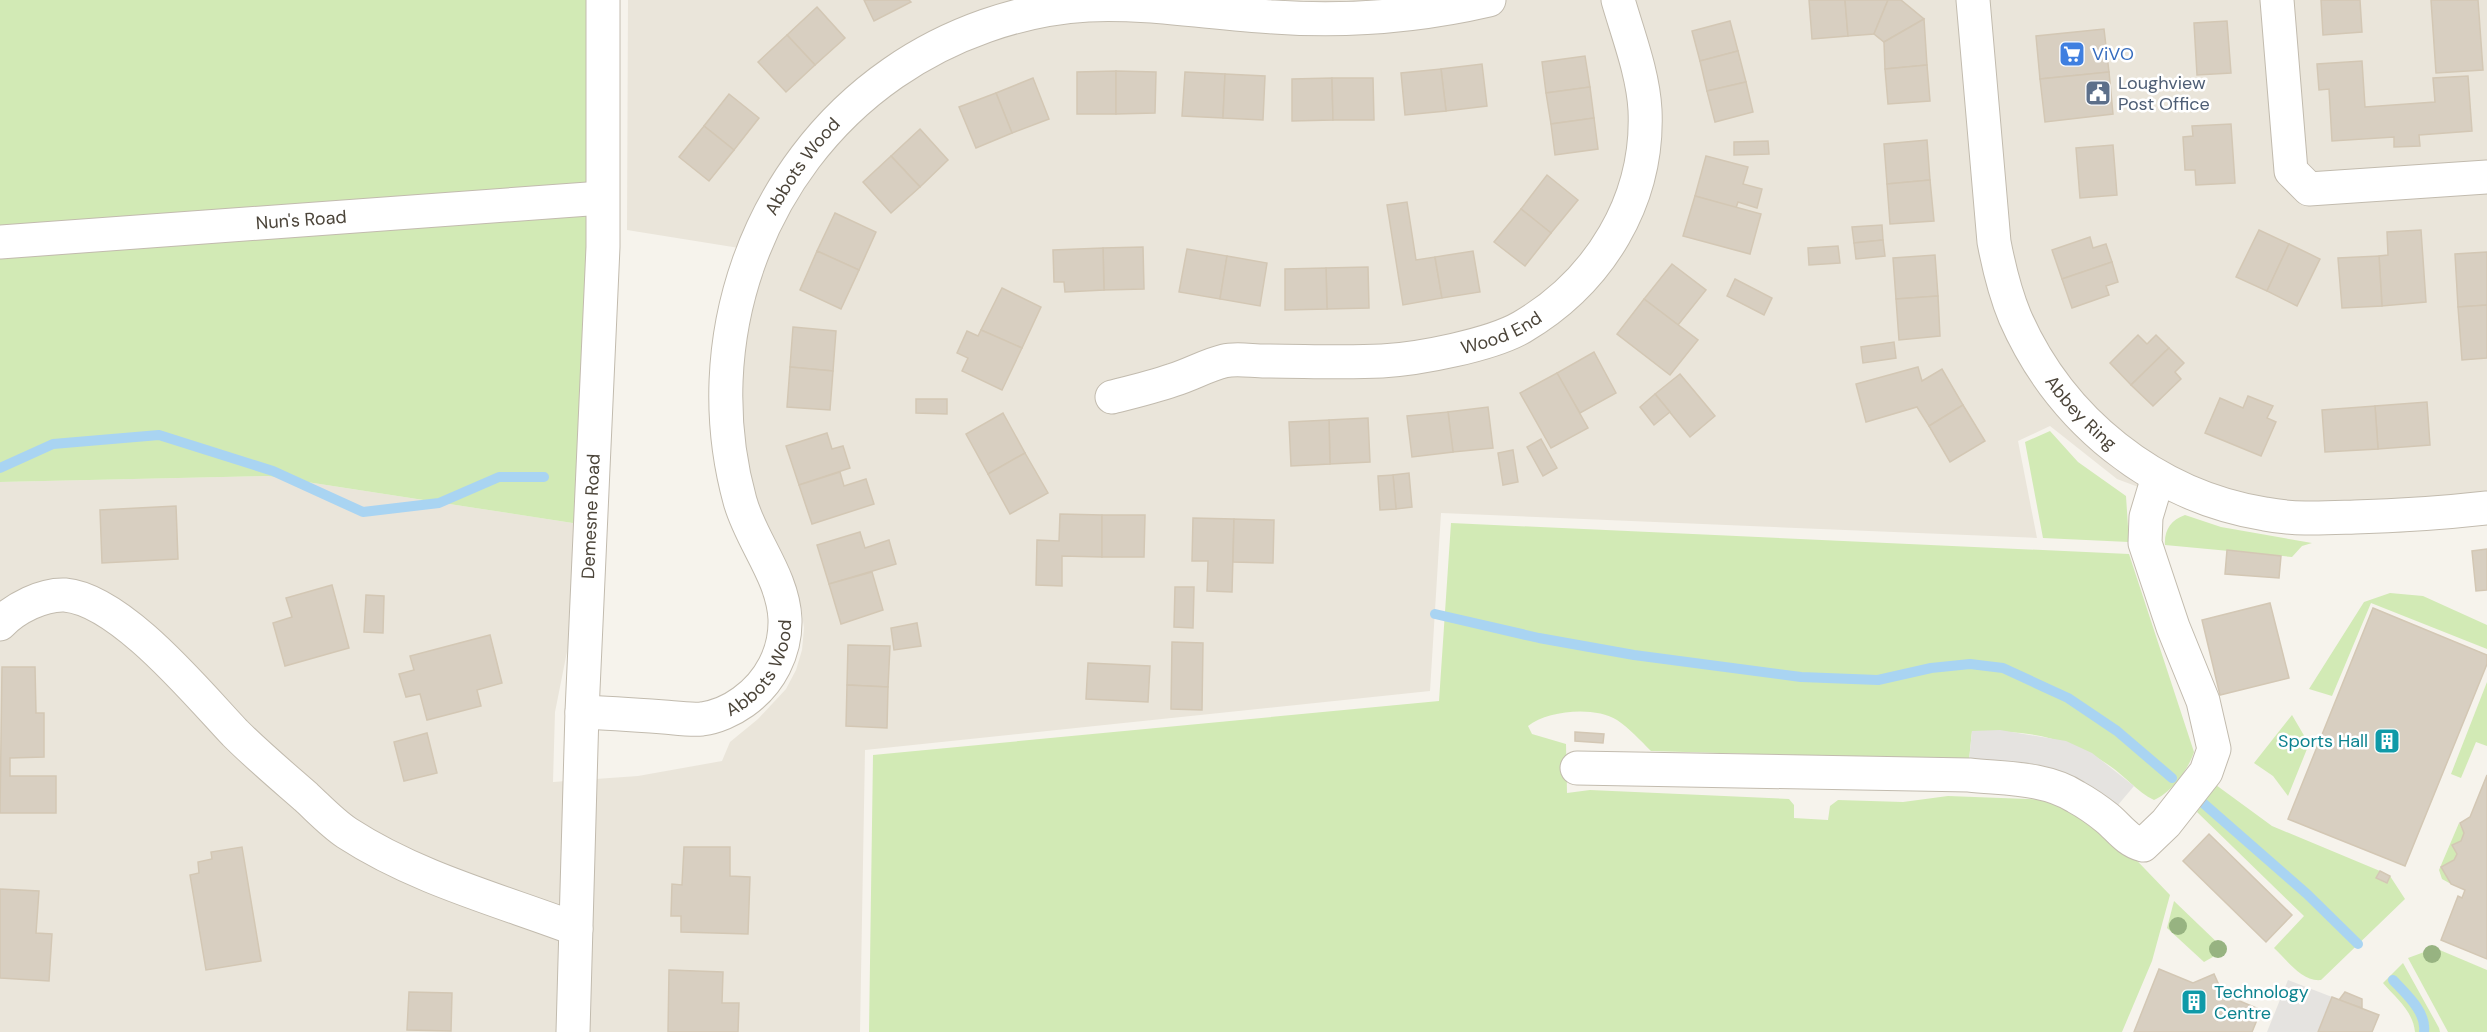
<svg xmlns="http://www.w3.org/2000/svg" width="2487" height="1032" viewBox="0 0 2487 1032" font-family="'DM Sans',sans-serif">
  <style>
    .residential { fill: #eae5da }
    .green { fill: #d2eab5 }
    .parking { fill: #e5e3e0 }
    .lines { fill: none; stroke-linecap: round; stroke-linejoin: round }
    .stream { stroke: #a9d4f2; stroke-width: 10 }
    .building { fill: #d8cfc1; stroke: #d3c7b4; stroke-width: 1.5 }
    .minor-casing { stroke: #c2bbae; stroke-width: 35 }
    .minor { stroke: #fff; stroke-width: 33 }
    .tree { fill: #97b381 }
    .labels { text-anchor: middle; stroke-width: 5; stroke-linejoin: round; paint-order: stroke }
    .shop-label { font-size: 18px; fill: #366cbe; stroke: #fff; text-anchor: start }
    .service-label { font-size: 18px; fill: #4e5e75; stroke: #fff; text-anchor: start }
    .street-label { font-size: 18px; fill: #4b4439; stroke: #fff }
    .culture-label { font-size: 18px; fill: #0d838f; stroke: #fff; text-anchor: end }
  </style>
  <rect width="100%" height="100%" fill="#f6f3ec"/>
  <!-- residential -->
  <polygon class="residential" points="628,0 2487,0 2487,521 2400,533 2234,523 2117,479 2050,426 2018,441 2037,538 1441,513 1430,691 865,750 860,1032 0,1032 0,482 268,476 592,526 555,712 553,782 638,776 722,761 730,742 758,719 786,689 796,670 802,650 804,628 801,606 762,517 752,481 745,444 742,406 743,367 748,328 757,290 770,253 627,230"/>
  <!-- green -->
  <g class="green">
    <polygon points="0,0 603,0 592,526 268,476 0,482"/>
    <polygon points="2050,431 2078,462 2126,496 2129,542 2043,538 2025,442"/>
    <path d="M2185,515L2221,527L2312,543L2302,546L2292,557L2165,545C2164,530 2171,520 2185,515Z"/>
    <path d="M1451,523L2129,554L2194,752C2188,770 2171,793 2154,800C2137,792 2125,776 2110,766C2068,736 2023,730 1972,731L1969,760L1651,751C1641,741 1629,728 1617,720C1595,706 1548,710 1528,726L1532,734L1566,744L1567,793L1590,790L1789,799L1794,805V818L1828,820L1830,806L1838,800L1903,802L1948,796L2050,800L2120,843L2170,895L2152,961L2122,1032H869L873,755L1439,701Z"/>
    <polygon points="2390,593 2423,596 2487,625 2487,649 2371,603 2332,696 2309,689 2364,602"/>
    <polygon points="2487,682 2487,746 2476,742 2461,778 2451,774"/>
    <polygon points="2292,715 2309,744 2288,796 2273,776 2254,763"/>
    <path d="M2216,785L2272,826L2380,871L2376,878L2386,883L2390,876L2405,899L2321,980C2302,982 2287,960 2274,948L2304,916L2197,812Z"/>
    <polygon points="2459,823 2464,833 2461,841 2452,845 2457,854 2454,860 2442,867 2451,884 2442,879 2439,870"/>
    <polygon points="2174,901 2225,950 2204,962 2167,928"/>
    <polygon points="2435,948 2487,970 2487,1032 2448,1032 2408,958"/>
    <path d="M2403,963L2439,1028L2440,1032H2415C2413,1011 2396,998 2383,983Z"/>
  </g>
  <!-- parking -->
  <g class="parking">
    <polygon points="2000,730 2066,741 2092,753 2134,786 2107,818 1969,760 1972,731"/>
    <polygon points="2288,980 2332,997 2318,1032 2267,1032"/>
  </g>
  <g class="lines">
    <!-- stream -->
    <g class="stream">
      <polyline points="0,468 53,444 159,435 273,471 363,512 439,503 499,477 544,477"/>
      <polyline points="1435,614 1539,638 1634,655 1801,677 1878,680 1931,668 1970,664 2003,668 2068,698 2117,731 2172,778"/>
      <polyline points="2203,803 2307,894 2358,944"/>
      <path d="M2393,980C2405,993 2427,1012 2424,1032"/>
    </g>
  </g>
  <!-- building -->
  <g class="building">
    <polygon points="864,0 909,0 911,2 874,21"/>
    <polygon points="1809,0 1845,0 1848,36 1812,39"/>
    <polygon points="1845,0 1888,0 1874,34 1848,36"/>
    <polygon points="1888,0 1901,0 1924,19 1884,42 1874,34"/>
    <polygon points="2321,0 2360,0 2362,32 2323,35"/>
    <polygon points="2431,0 2478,0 2483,70 2436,73"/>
    <polygon points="817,7 845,38 815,65 787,35"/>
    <polygon points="1924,19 1927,65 1885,69 1884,42"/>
    <polygon points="1730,21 1738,51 1700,61 1692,31"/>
    <polygon points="2227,21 2231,73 2197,75 2194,23"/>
    <polygon points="2104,29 2109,72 2040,79 2036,36"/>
    <polygon points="787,35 815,65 786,92 758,62"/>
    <polygon points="1738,51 1746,82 1707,91 1700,61"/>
    <polygon points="1585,56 1590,87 1546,93 1542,62"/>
    <polygon points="2362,61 2365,107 2435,102 2433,78 2468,76 2472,131 2419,135 2420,146 2394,147 2394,137 2332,141 2329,89 2319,90 2317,64"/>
    <polygon points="1482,64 1487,106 1446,111 1441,69"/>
    <polygon points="1927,65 1930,101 1888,104 1885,69"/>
    <polygon points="1441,69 1446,111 1405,115 1401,73"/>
    <polygon points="1116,71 1116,114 1077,114 1077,72"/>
    <polygon points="1116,71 1156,72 1155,113 1116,114"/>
    <polygon points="1185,72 1225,74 1223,118 1182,116"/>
    <polygon points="2109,72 2113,114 2045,122 2040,79"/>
    <polygon points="1225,74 1265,76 1263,120 1223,118"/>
    <polygon points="1033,78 1049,119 1012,133 996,93"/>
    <polygon points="1332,78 1333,120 1292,121 1292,79"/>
    <polygon points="1332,78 1373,78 1374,120 1333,120"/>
    <polygon points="1746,82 1753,112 1715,122 1707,91"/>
    <polygon points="1590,87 1594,118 1551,124 1546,93"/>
    <polygon points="996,93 1012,133 976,148 959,107"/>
    <polygon points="729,94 759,118 734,150 704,126"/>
    <polygon points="1594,118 1598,149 1555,155 1551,124"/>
    <polygon points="2231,124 2235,183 2196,185 2195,170 2185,170 2183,137 2193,136 2192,126"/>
    <polygon points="704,126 734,150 709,181 679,157"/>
    <polygon points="920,129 948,160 920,187 891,156"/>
    <polygon points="1927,140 1930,180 1887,184 1884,144"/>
    <polygon points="1768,141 1769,154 1734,155 1734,142"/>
    <polygon points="2113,145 2117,195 2080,198 2076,148"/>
    <polygon points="891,156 920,187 891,213 863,182"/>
    <polygon points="1706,156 1748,167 1743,184 1762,189 1757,208 1738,202 1736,208 1695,196"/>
    <polygon points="1547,175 1578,200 1551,233 1521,209"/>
    <polygon points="1930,180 1934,221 1890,224 1887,184"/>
    <polygon points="1695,196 1761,214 1750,254 1683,236"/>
    <polygon points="1407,202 1416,260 1435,257 1442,298 1403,305 1387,205"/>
    <polygon points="1521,209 1551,233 1525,266 1494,242"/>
    <polygon points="835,213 876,232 859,270 817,251"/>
    <polygon points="1882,225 1883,240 1854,243 1852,227"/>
    <polygon points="2259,230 2289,244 2267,291 2236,277"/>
    <polygon points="2421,230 2426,302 2382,306 2379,256 2388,255 2387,232"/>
    <polygon points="2090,237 2093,248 2106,244 2112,262 2062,279 2052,250"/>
    <polygon points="1883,240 1885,256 1856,259 1854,243"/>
    <polygon points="2289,244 2320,259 2297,306 2267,291"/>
    <polygon points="1838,246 1840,263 1809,265 1808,248"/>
    <polygon points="1143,247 1144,289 1104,290 1103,248"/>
    <polygon points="1103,248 1104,290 1065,292 1064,282 1054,282 1053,250"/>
    <polygon points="1187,249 1227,256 1220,299 1179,292"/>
    <polygon points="817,251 859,270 841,309 800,290"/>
    <polygon points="1473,251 1480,292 1442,298 1435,257"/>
    <polygon points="2487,252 2487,305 2458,307 2455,254"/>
    <polygon points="1935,255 1938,296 1896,299 1893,258"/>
    <polygon points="1227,256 1267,263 1260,306 1220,299"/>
    <polygon points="2379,256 2382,306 2342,308 2338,258"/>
    <polygon points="2112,262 2118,282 2106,286 2109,295 2072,308 2062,279"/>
    <polygon points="1672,264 1706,290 1678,325 1644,299"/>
    <polygon points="1368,267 1369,308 1327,309 1326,268"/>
    <polygon points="1326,268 1327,309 1285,310 1285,269"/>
    <polygon points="1735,279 1772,298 1764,315 1727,296"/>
    <polygon points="1002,288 1041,307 1022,348 981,330"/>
    <polygon points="1938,296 1940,336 1899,340 1896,299"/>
    <polygon points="1644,299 1698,340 1670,375 1617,334"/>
    <polygon points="2487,305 2487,358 2462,360 2458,307"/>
    <polygon points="793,327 836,331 833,371 790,367"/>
    <polygon points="981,330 1022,348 1002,390 962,371 968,358 957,353 967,331 978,336"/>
    <polygon points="2138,335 2147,344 2156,335 2169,348 2131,385 2110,363"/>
    <polygon points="1894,342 1896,358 1863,363 1861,347"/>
    <polygon points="2169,348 2184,363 2175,372 2181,379 2153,406 2131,385"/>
    <polygon points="1594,352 1616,393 1580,413 1557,373"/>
    <polygon points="790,367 833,371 830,410 787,407"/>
    <polygon points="1918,367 1922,381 1942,369 1963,405 1929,426 1917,407 1866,422 1856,384"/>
    <polygon points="1557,373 1588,428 1551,448 1520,393"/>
    <polygon points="1680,374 1715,416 1690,437 1655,394"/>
    <polygon points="1655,394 1670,412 1654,425 1640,407"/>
    <polygon points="2248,396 2273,406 2267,418 2276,422 2261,456 2205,433 2220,398 2243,408"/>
    <polygon points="916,399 947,399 947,414 916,413"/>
    <polygon points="2427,402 2430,445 2378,449 2375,406"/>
    <polygon points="1963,405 1985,441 1950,462 1929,426"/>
    <polygon points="2375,406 2378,449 2325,452 2322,410"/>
    <polygon points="1488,407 1493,448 1453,452 1448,412"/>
    <polygon points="1448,412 1453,452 1412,457 1407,416"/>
    <polygon points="1003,413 1025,453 988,474 966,434"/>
    <polygon points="1368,418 1370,462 1330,464 1329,420"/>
    <polygon points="1329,420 1330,464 1291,466 1289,422"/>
    <polygon points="827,433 832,449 843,446 850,468 799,485 786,446"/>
    <polygon points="1541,439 1557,468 1543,476 1527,447"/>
    <polygon points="1513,450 1518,482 1503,485 1498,453"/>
    <polygon points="1025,453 1048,493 1010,514 988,474"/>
    <polygon points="840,472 844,486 866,479 874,504 812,524 799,485"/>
    <polygon points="1409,473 1412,507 1396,509 1393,475"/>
    <polygon points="1393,475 1396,509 1380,510 1378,476"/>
    <polygon points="176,506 178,559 102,563 100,510"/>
    <polygon points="1060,514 1102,515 1102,557 1062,556 1062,586 1036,585 1037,540 1059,541"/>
    <polygon points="1102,515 1145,515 1144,557 1102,557"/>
    <polygon points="1193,518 1234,519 1232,592 1207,591 1208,561 1192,561"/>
    <polygon points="1234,519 1274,520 1273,563 1233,562"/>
    <polygon points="860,532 865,548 889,540 896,564 829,584 817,545"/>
    <polygon points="2487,549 2487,590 2476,591 2472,551"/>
    <polygon points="2227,550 2281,556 2279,578 2225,574"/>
    <polygon points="872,572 883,610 841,624 829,584"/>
    <polygon points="332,585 349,648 285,666 273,623 292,617 286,598"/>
    <polygon points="1175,587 1194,587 1193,628 1174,627"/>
    <polygon points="366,595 384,596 383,633 364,632"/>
    <polygon points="2270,603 2289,678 2220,695 2202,620"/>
    <polygon points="2373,608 2487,655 2487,664 2405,866 2288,819"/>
    <polygon points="917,623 921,646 894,650 891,628"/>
    <polygon points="490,635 502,683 477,690 481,706 427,720 420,694 406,697 399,674 414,670 410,656"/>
    <polygon points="1172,642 1203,643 1202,710 1171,709"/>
    <polygon points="848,645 890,646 888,687 847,685"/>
    <polygon points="1088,663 1150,666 1148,702 1086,699"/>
    <polygon points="2,667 35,667 36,713 44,713 44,757 10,758 10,776 56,776 56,813 0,813"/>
    <polygon points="847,685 888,687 887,728 846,726"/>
    <polygon points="1575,732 1604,734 1603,743 1575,741"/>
    <polygon points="427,733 437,773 404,781 394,742"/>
    <polygon points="2487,775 2487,959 2441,940 2458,896 2462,898 2465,890 2451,884 2441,867 2454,860 2457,854 2452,845 2461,841 2464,833 2460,823 2470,817"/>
    <polygon points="2209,834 2292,915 2266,942 2183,861"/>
    <polygon points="242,847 261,961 206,970 190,875 199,873 198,862 212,859 211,852"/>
    <polygon points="684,847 730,847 730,876 750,877 748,934 681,932 681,916 671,916 672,884 682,885"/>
    <polygon points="2380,871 2390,876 2387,883 2376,878"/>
    <polygon points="0,889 39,891 36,933 52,934 49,981 0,978"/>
    <polygon points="2159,969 2193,983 2214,974 2223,994 2261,1010 2252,1032 2134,1032"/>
    <polygon points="669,970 723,972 722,1003 739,1003 738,1032 668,1032"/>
    <polygon points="409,992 452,993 451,1031 407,1030"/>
    <polygon points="2345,992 2362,999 2362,1008 2339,1000"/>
    <polygon points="2332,997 2379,1015 2372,1032 2318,1032"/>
  </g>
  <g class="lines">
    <!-- minor casing -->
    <g class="minor-casing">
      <g id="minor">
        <path id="s1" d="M1973,0L1994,242C1999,268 2005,293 2015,317C2060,420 2154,496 2265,514C2295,520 2325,518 2355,517C2400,516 2443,513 2487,508"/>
        <polyline points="2277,0 2291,171 2309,189 2487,177"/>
        <path id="s2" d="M0,242L602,198"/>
        <path id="s3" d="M1112,397C1132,392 1153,387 1173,380C1190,375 1207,365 1224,361C1236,358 1252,361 1265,361C1304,361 1343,363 1382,361C1419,359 1491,345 1522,327C1600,281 1649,200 1645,110C1643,73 1628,35 1618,0"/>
        <path d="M0,624C15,608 43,594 65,595C121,600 197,693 235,733C257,755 282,776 306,797C319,809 332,823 347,833C416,878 499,900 576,929"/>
        <path id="s4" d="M582,712C610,713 637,715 664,717C676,718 690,720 702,719C716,717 732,710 743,702C770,683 786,652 785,619C783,576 751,541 740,501C696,342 756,168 893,73C949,34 1019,9 1088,5C1150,2 1213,14 1274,17C1345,22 1420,16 1489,0"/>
        <path d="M1577,768L1969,775C2004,779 2045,777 2076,797C2087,803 2097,810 2107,818C2119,828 2127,841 2143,845L2166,823L2206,772L2214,749L2203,701L2173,627L2145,543L2146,517L2158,477"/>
        <path id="s5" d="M573,1032L582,712L603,247V0"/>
      </g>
    </g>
    <!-- minor -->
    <use href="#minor" class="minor"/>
  </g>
  <!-- trees -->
  <g class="tree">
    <circle cx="2178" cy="926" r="9"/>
    <circle cx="2218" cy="949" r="9"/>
    <circle cx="2432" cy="954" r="9"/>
  </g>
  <!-- icons -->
  <defs>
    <g id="supermarket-square" transform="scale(1.35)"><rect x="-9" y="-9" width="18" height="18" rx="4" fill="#3f7fe0" stroke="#fff"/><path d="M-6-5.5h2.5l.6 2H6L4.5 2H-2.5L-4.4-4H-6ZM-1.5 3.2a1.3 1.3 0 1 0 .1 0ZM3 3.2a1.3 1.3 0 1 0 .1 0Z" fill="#fff"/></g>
    <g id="civic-square" transform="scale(1.35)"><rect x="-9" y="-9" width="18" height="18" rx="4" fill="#5c6f8a" stroke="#fff"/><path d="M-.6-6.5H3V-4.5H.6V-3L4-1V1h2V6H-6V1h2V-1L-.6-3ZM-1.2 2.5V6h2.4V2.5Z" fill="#fff"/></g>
    <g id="building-square" transform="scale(1.35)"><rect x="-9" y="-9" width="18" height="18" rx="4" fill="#0f9aa8" stroke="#fff"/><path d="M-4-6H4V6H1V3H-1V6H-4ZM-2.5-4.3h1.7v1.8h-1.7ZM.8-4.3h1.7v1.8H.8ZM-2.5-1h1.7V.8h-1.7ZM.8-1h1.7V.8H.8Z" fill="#fff"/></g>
  </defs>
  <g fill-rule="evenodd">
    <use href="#supermarket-square" x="2072" y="54"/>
    <use href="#civic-square" x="2098" y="93"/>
    <use href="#building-square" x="2387" y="741"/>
    <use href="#building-square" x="2194" y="1002"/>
  </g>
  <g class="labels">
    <!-- shop labels -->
    <g class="shop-label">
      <text x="2092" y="60">ViVO</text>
    </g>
    <!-- service labels -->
    <g class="service-label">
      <text x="2118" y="89">Loughview<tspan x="2118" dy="21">Post Office</tspan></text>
    </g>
    <!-- street labels -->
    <g class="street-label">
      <text dy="6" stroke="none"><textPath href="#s4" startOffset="742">Abbots Wood</textPath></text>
      <text dy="6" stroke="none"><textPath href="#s2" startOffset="302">Nun's Road</textPath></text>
      <text dy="6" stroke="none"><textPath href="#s3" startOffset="399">Wood End</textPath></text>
      <text dy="6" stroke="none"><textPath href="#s1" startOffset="438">Abbey Ring</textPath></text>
      <text dy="6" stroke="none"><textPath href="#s5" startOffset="516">Demesne Road</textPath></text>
      <text dy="6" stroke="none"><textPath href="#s4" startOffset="204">Abbots Wood</textPath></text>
    </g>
    <!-- culture labels -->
    <g class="culture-label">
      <text x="2368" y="747">Sports Hall</text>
      <text x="2214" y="998" text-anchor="start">Technology<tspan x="2214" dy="21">Centre</tspan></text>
    </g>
  </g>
</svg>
